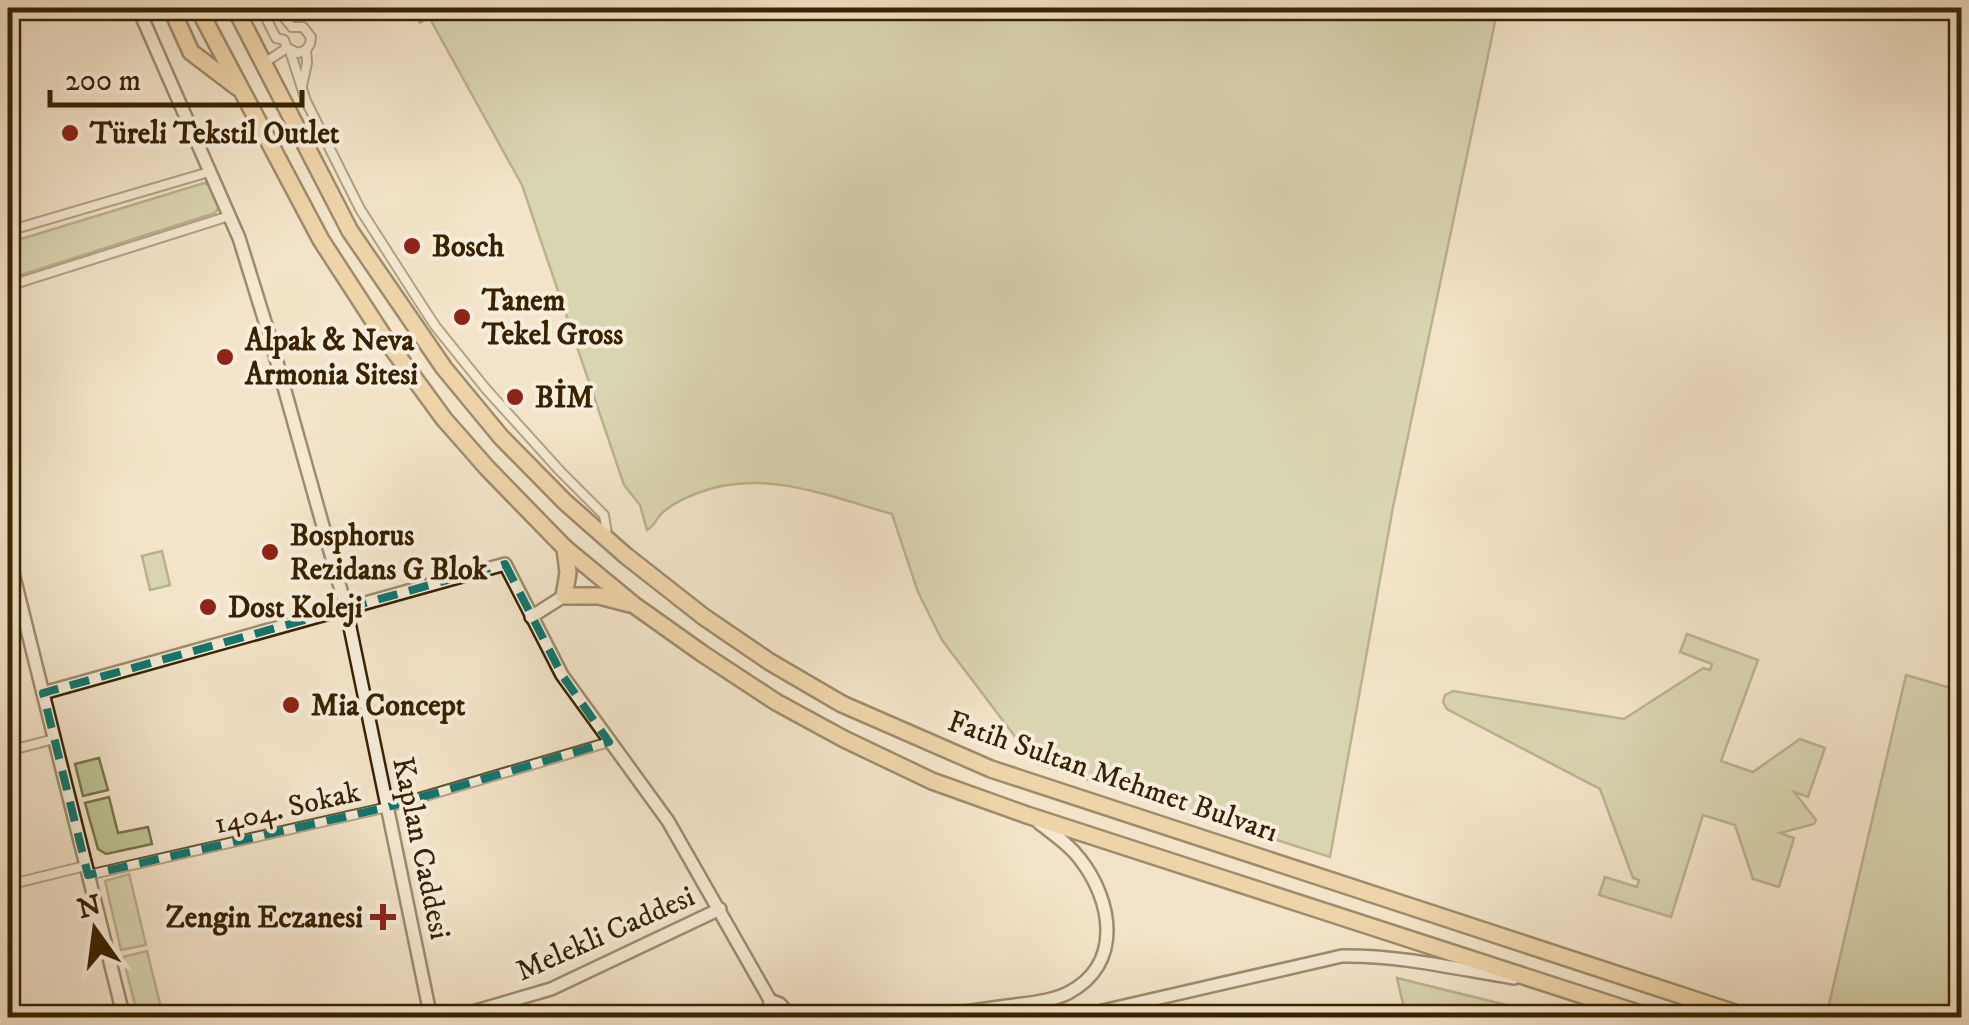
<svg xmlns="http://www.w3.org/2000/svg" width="1969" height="1025" viewBox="0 0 1969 1025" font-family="'IM FELL DW Pica',serif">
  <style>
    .green { fill: #bdc495; stroke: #7a734a; stroke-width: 2.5 }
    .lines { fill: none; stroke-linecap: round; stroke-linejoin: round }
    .street-casing { stroke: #675232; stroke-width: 12 }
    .secondary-casing { stroke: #382200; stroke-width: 16 }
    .highway-casing { stroke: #382200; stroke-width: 20 }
    .street { stroke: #f7eddc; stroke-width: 8 }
    .secondary { stroke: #f7eddc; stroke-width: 11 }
    .highway { stroke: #eac284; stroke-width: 15 }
    .marked { fill: none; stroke: #0f766e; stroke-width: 8; stroke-dasharray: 20 12; stroke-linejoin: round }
    .poi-dot { fill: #8f2418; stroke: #f7eddc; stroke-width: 4 }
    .labels { text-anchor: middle; stroke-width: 8; stroke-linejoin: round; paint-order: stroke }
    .poi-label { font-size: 30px; font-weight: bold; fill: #382200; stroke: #f7eddc; text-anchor: start }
    .street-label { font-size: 30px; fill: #382200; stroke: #f7eddc }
  </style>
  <rect width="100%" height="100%" fill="#f3e4c9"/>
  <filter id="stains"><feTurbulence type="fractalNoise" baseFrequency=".002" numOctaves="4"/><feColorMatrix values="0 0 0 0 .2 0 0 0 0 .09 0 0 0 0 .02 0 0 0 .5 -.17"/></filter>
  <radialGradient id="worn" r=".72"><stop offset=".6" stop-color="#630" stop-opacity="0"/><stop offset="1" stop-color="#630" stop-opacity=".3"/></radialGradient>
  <!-- green -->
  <g class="green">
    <path d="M411,8H1498L1393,507L1330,857L1035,763L942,640L918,592L892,514C827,496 762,467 695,494C685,498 669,506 661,514C655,520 656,525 647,530L640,505L624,485L522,185L429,17L420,23Z"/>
    <polygon points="204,183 211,185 219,207 215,213 8,279 8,243"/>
    <polygon points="162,551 170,585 150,590 142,556"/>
    <polygon points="1687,634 1758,660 1721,761 1753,772 1800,739 1825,748 1808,797 1794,792 1816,820 1814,824 1780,833 1794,838 1779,887 1753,879 1735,825 1703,815 1671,917 1599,895 1605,877 1637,887 1639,880 1633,878 1600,789 1447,709 1443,702 1445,695 1453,691 1624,719 1703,668 1710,670 1712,664 1680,652"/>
    <polygon points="1906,675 1961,691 1961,1017 1841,1017 1827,1013"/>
    <polygon points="99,758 108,790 83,796 75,764"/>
    <polygon points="109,797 118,833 148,827 152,844 106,854 98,849 85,803"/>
    <polygon points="129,874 146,945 121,950 105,881"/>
    <polygon points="147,951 161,1008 135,1005 123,957"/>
    <polygon points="1397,978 1555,1017 1406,1017"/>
  </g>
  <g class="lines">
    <!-- street casing -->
    <g class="street-casing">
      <g id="street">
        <polyline points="261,8 276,38 284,40 287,48 298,53 306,50"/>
        <polyline points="276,8 292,27"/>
        <polyline points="292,27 303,27 311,37 310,44 306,50 307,63 302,86"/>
        <polyline points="290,51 306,101 360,209 417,298 436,327 486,389 560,471 604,515 607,534"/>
        <polyline points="264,63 287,48"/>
        <polyline points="8,231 209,172"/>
        <polyline points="8,286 229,216"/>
        <polyline points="8,751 54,739"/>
        <polyline points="88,875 388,807 609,742"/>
        <polyline points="8,885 85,866"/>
      </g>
    </g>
    <!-- secondary casing -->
    <g class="secondary-casing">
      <g id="secondary">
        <polyline points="138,8 239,238 271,341 346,608 431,1018"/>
        <polyline points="8,11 19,8"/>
        <polyline points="8,553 124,1018"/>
        <polyline points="531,617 564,596"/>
        <polyline points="43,693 505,564 562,675 668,821 770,1000"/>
        <polyline points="452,1018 551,989 720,909"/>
        <polyline points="772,1018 769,1010 770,1000 780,1004 792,1018"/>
        <path d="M922,1018C951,1014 979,1010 1007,1006C1027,1003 1050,1002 1068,993C1124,964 1112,900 1080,859C1069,844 1053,834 1039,823"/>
        <path d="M1072,1018L1342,956C1400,955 1457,969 1514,978"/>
      </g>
    </g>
    <!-- highway casing -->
    <g class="highway-casing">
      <g id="highway">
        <polyline points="171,8 191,52 237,87"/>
        <polyline points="198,8 321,240 384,337 444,419 488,469 565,548 634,605 703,654 776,702 844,739 932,781 1027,815 1653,1018"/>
        <polyline points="235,8 350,231 444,368 501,437 565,502 625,555 704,617 770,662 842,704 991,769 1750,1018"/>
        <polyline points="565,548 568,573 564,596 599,596 630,604"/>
      </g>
    </g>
    <!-- street -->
    <use href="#street" class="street"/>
    <!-- secondary -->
    <use href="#secondary" class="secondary"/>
    <!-- highway -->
    <use href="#highway" class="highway"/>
  </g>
  <!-- marked area -->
  <path d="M0 0H1969V1025H0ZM505,564L562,675L609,742L388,807L88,875L43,693Z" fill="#f3e4c9" fill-opacity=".55" fill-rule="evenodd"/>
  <path class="marked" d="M505,564L562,675L609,742L388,807L88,875L43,693Z"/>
  <!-- markers -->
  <g class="poi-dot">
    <circle cx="70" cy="133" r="10"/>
    <circle cx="412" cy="246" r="10"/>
    <circle cx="462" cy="317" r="10"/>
    <circle cx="225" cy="357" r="10"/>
    <circle cx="515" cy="397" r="10"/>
    <circle cx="270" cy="552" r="10"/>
    <circle cx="208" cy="607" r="10"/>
    <circle cx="291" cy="705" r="10"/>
    <path d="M378 902h10v10h10v10h-10v10h-10v-10h-10v-10h10z"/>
  </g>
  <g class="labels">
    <!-- poi labels -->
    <g class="poi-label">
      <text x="90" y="143">Türeli Tekstil Outlet</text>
      <text x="432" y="256">Bosch</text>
      <text x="482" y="310">Tanem<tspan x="482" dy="34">Tekel Gross</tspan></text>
      <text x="245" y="350">Alpak &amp; Neva<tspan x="245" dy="34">Armonia Sitesi</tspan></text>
      <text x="535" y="407">BİM</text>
      <text x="290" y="545">Bosphorus<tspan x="290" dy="34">Rezidans G Blok</tspan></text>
      <text x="228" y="617">Dost Koleji</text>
      <text x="311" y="715">Mia Concept</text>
      <text x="363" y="927" text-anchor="end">Zengin Eczanesi</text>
    </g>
    <!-- street labels -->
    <g class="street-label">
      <text transform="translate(1113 776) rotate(19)" y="10">Fatih Sultan Mehmet Bulvarı</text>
      <text transform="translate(287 807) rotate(-13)" y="10">1404. Sokak</text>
      <text transform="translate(422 848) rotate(78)" y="10">Kaplan Caddesi</text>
      <text transform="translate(605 933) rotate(-24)" y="10">Melekli Caddesi</text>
    </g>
  </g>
  <!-- margin -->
  <rect width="1969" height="1025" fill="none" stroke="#f3e4c9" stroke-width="40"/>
  <rect x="10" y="10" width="1949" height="1005" fill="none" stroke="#382200" stroke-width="5"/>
  <rect x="20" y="20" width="1929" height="985" fill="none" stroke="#382200" stroke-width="2.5"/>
  <!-- north arrow -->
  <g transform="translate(95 930) rotate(346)" stroke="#f7eddc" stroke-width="8" paint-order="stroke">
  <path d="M0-8L18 38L0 25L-18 38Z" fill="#382200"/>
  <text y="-15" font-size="28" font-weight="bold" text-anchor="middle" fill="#382200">N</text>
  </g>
  <!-- scale -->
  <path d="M50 90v15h252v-15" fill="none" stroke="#382200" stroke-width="5"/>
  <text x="65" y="90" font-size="30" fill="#382200" stroke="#f7eddc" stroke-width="8" paint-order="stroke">200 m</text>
  <rect width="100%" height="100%" filter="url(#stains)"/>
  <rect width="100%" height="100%" fill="url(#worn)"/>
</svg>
